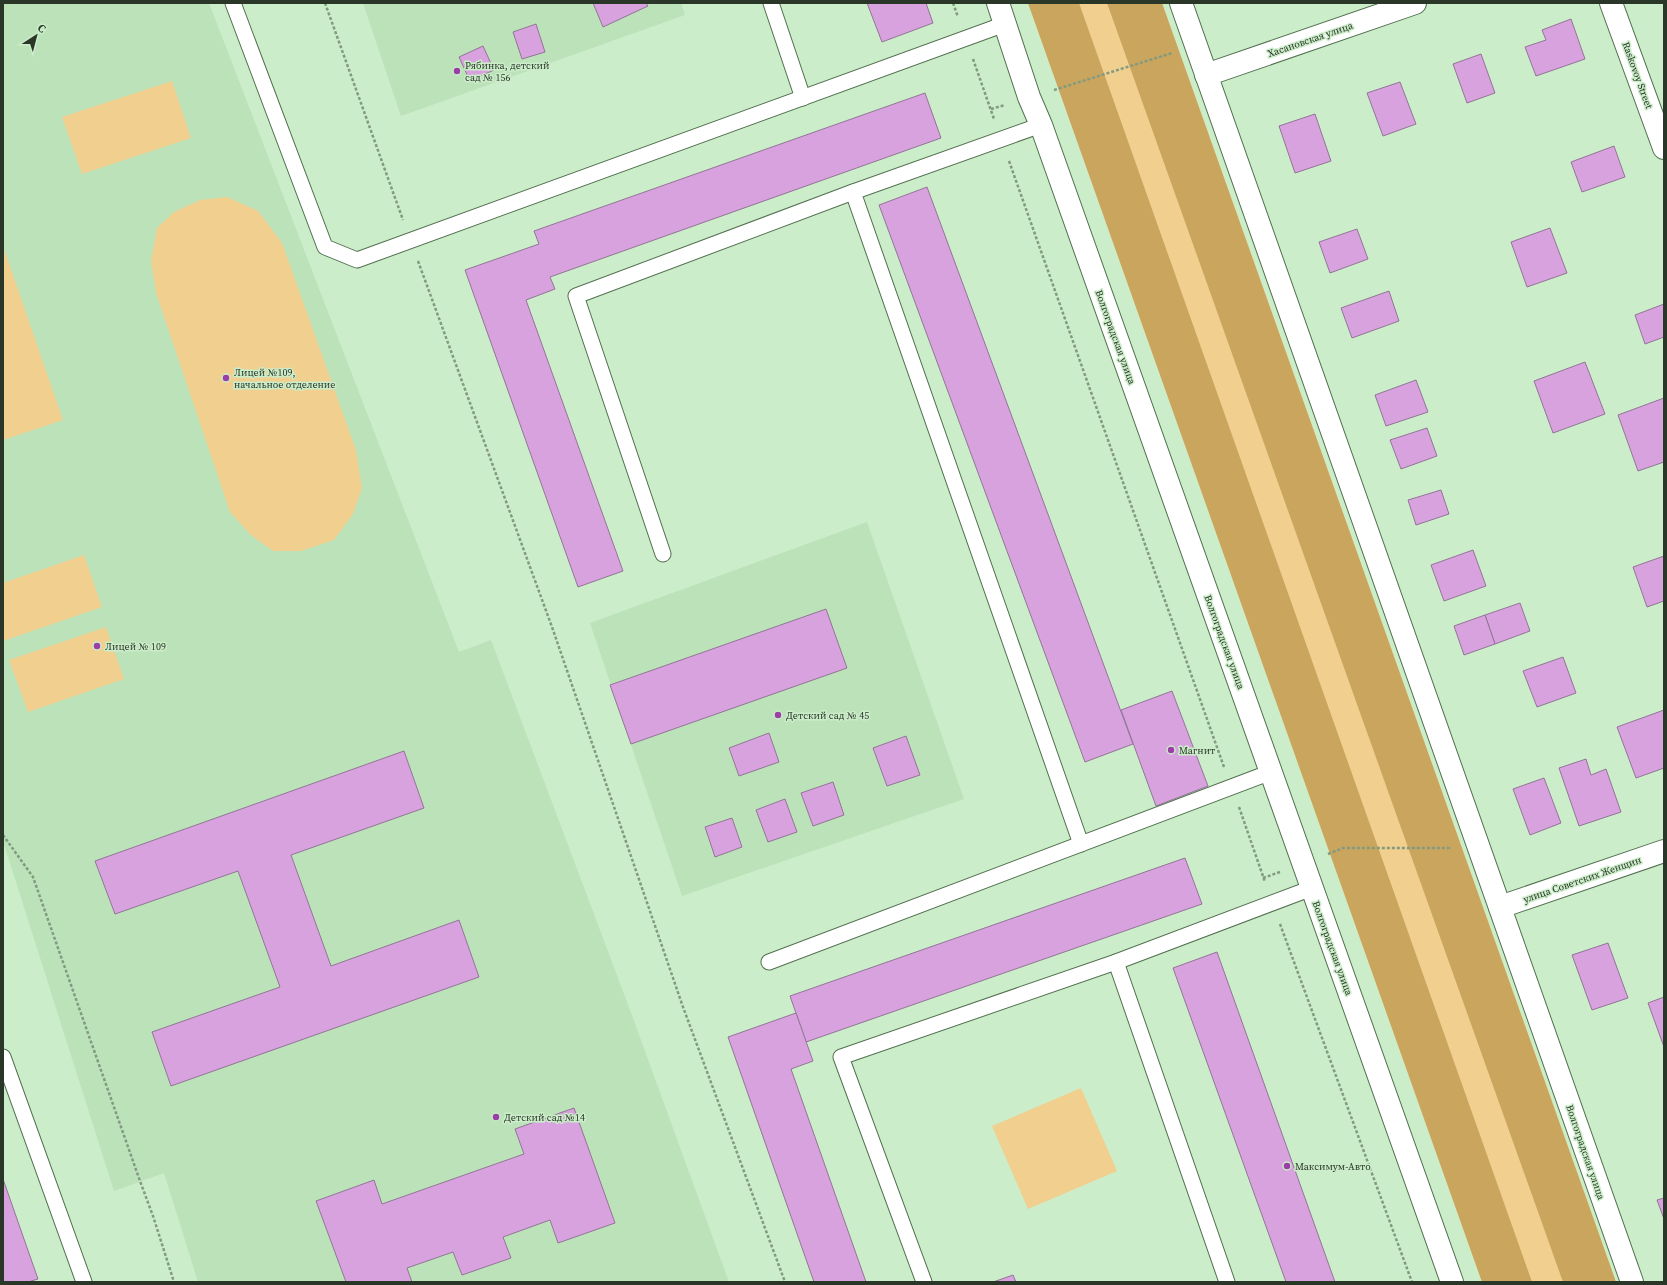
<svg xmlns="http://www.w3.org/2000/svg" width="1667" height="1285" viewBox="0 0 1667 1285" font-family="'Source Serif 4',serif">
  <style>
    .built { fill: #bce2b9 }
    .green { fill: #f1cf8e }
    .forest { fill: #caa55d }
    .building { fill: #d7a2de; stroke: #927596 }
    .lines { fill: none; stroke-linecap: round; stroke-linejoin: round }
    .lane-casing { stroke: #527050; stroke-width: 17 }
    .street-casing { stroke: #527050; stroke-width: 24 }
    .secondary-casing { stroke: #527050; stroke-width: 24 }
    .path { stroke: #829a80; stroke-width: 2.5; stroke-dasharray: 3 2; stroke-linecap: butt }
    .lane { stroke: #fff; stroke-width: 15 }
    .street { stroke: #fff; stroke-width: 22 }
    .secondary { stroke: #fff; stroke-width: 22 }
    .poi-dot { fill: #9b3ea7; stroke: #ccedc9; stroke-width: 1.5 }
    .labels { text-anchor: middle; stroke-width: 3; stroke-linejoin: round; paint-order: stroke }
    .street-label { font-size: 10px; fill: #293628; stroke: #ccedc9 }
    .poi-label { font-size: 10px; fill: #293628; stroke: #ccedc9; text-anchor: start }
  </style>
  <rect width="100%" height="100%" fill="#ccedc9"/>
  <!-- built -->
  <g class="built">
    <polygon points="3,3 209,3 459,652 491,640 630,1010 729,1282 198,1282 164,1173 114,1191 3,841"/>
    <polygon points="363,3 681,3 685,15 401,116"/>
    <polygon points="867,522 964,799 682,896 590,623"/>
  </g>
  <!-- green -->
  <g class="green">
    <polygon points="1028,3 1162,3 1616,1282 1482,1282"/>
    <polygon points="172,81 191,138 82,174 62,117"/>
    <polygon points="227,197 258,211 282,243 356,450 362,488 353,514 334,540 301,551 273,551 251,535 230,512 156,293 151,261 157,228 174,212 200,200"/>
    <polygon points="3,246 63,420 3,440"/>
    <polygon points="84,555 102,607 3,641 3,583"/>
    <polygon points="106,627 124,679 28,712 9,660"/>
    <polygon points="1081,1088 1117,1171 1028,1209 992,1126"/>
  </g>
  <!-- forest -->
  <g class="forest">
    <polygon points="1028,3 1079,3 1532,1282 1482,1282"/>
    <polygon points="1107,3 1162,3 1616,1282 1563,1282"/>
  </g>
  <!-- building -->
  <g class="building">
    <polygon points="593,3 646,3 648,6 603,27"/>
    <polygon points="867,3 926,3 933,23 882,42"/>
    <polygon points="1571,19 1585,59 1536,76 1525,47 1546,40 1542,30"/>
    <polygon points="536,24 545,52 522,59 513,32"/>
    <polygon points="483,46 494,70 470,81 459,57"/>
    <polygon points="1481,54 1495,93 1467,103 1453,64"/>
    <polygon points="1400,82 1416,124 1383,136 1367,93"/>
    <polygon points="925,93 941,138 550,277 555,289 526,300 623,571 578,587 465,270 539,244 534,231"/>
    <polygon points="1315,114 1331,161 1295,173 1279,126"/>
    <polygon points="1614,146 1625,177 1582,192 1571,162"/>
    <polygon points="927,187 1133,744 1085,762 879,205"/>
    <polygon points="1550,228 1567,273 1527,287 1511,242"/>
    <polygon points="1357,229 1368,259 1330,273 1319,242"/>
    <polygon points="1389,291 1399,321 1352,338 1341,308"/>
    <polygon points="1664,304 1664,337 1645,344 1635,315"/>
    <polygon points="1585,362 1605,414 1553,433 1534,381"/>
    <polygon points="1416,380 1428,412 1386,426 1375,395"/>
    <polygon points="1664,398 1664,462 1638,471 1618,415"/>
    <polygon points="1427,428 1437,456 1401,469 1390,440"/>
    <polygon points="1441,490 1449,514 1416,525 1408,500"/>
    <polygon points="1473,550 1486,586 1444,601 1431,565"/>
    <polygon points="1664,556 1664,601 1647,607 1633,567"/>
    <polygon points="1520,603 1530,631 1495,644 1485,615"/>
    <polygon points="826,609 847,668 631,744 610,685"/>
    <polygon points="1485,615 1495,644 1464,655 1454,626"/>
    <polygon points="1563,657 1576,693 1537,707 1523,671"/>
    <polygon points="1172,691 1208,786 1156,806 1121,710"/>
    <polygon points="1664,710 1664,768 1636,778 1617,727"/>
    <polygon points="769,733 779,762 739,776 729,748"/>
    <polygon points="906,736 920,775 887,786 873,748"/>
    <polygon points="404,751 424,808 291,855 331,966 459,920 479,977 171,1086 152,1032 280,987 238,871 115,914 95,861"/>
    <polygon points="1586,759 1591,775 1606,769 1621,812 1579,826 1559,768"/>
    <polygon points="1544,778 1561,823 1530,835 1513,789"/>
    <polygon points="833,782 844,815 813,826 801,793"/>
    <polygon points="785,799 797,832 768,842 756,810"/>
    <polygon points="732,818 742,847 715,857 705,827"/>
    <polygon points="1185,858 1202,904 806,1042 790,996"/>
    <polygon points="1608,943 1628,998 1592,1010 1572,955"/>
    <polygon points="1217,952 1335,1282 1286,1282 1173,968"/>
    <polygon points="1664,997 1664,1047 1648,1003"/>
    <polygon points="796,1013 813,1061 791,1069 866,1282 814,1282 728,1037"/>
    <polygon points="574,1108 615,1223 558,1243 550,1220 503,1237 511,1258 462,1275 453,1252 407,1268 412,1282 346,1282 316,1201 374,1180 382,1204 524,1154 515,1129"/>
    <polygon points="3,1179 38,1279 28,1282 3,1282"/>
    <polygon points="1664,1198 1664,1219 1657,1200"/>
    <polygon points="1013,1275 1016,1282 993,1282"/>
  </g>
  <g class="lines">
    <!-- lane casing -->
    <g class="lane-casing">
      <g id="lane">
        <polyline points="233,3 325,247 357,260 1005,24"/>
        <polyline points="771,3 803,98"/>
        <polyline points="853,192 1041,125"/>
        <polyline points="663,554 576,296 853,192 1081,844"/>
        <polyline points="769,962 1271,772"/>
        <polyline points="1116,962 1312,888"/>
        <polyline points="3,1057 84,1282"/>
        <polyline points="924,1282 841,1057 1116,962 1227,1282"/>
      </g>
    </g>
    <!-- street casing -->
    <g class="street-casing">
      <g id="street">
        <polyline points="1611,3 1664,148"/>
        <polyline points="1206,75 1415,3"/>
        <polyline points="1500,907 1664,851"/>
      </g>
    </g>
    <!-- secondary casing -->
    <g class="secondary-casing">
      <g id="secondary">
        <polyline points="998,3 1029,97 1041,125 1452,1282"/>
        <polyline points="1181,3 1632,1282"/>
      </g>
    </g>
    <!-- path -->
    <g class="path">
      <polyline points="325,3 403,220"/>
      <polyline points="953,3 958,17"/>
      <polyline points="973,59 994,119"/>
      <polyline points="1054,90 1172,53"/>
      <polyline points="991,109 1005,105"/>
      <polyline points="1009,161 1224,767"/>
      <polyline points="418,261 552,627 683,1007 785,1282"/>
      <polyline points="1239,807 1265,882"/>
      <polyline points="3,835 33,877 140,1181 153,1216 174,1282"/>
      <polyline points="1328,854 1343,848 1452,848"/>
      <polyline points="1263,878 1280,872"/>
      <polyline points="1280,924 1412,1282"/>
    </g>
    <!-- lane -->
    <use href="#lane" class="lane"/>
    <!-- street -->
    <use href="#street" class="street"/>
    <!-- secondary -->
    <use href="#secondary" class="secondary"/>
  </g>
  <!-- markers -->
  <g class="poi-dot">
    <circle cx="457" cy="71" r="4"/>
    <circle cx="226" cy="378" r="4"/>
    <circle cx="97" cy="646" r="4"/>
    <circle cx="778" cy="715" r="4"/>
    <circle cx="1171" cy="750" r="4"/>
    <circle cx="496" cy="1117" r="4"/>
    <circle cx="1287" cy="1166" r="4"/>
  </g>
  <g class="labels">
    <!-- street labels -->
    <g class="street-label">
      <text transform="translate(1310 39) rotate(-19)" y="4">Хасановская улица</text>
      <text transform="translate(1638 75) rotate(70)" y="4">Raskovoy Street</text>
      <text transform="translate(1116 337) rotate(70)" y="4">Волгоградская улица</text>
      <text transform="translate(1225 642) rotate(70)" y="4">Волгоградская улица</text>
      <text transform="translate(1582 879) rotate(-19)" y="4">улица Советских Женщин</text>
      <text transform="translate(1333 948) rotate(70)" y="4">Волгоградская улица</text>
      <text transform="translate(1586 1152) rotate(71)" y="4">Волгоградская улица</text>
    </g>
    <!-- poi labels -->
    <g class="poi-label">
      <text x="465" y="69">Рябинка, детский<tspan x="465" dy="12">сад № 156</tspan></text>
      <text x="234" y="376">Лицей №109,<tspan x="234" dy="12">начальное отделение</tspan></text>
      <text x="105" y="650">Лицей № 109</text>
      <text x="786" y="719">Детский сад № 45</text>
      <text x="1179" y="754">Магнит</text>
      <text x="504" y="1121">Детский сад №14</text>
      <text x="1295" y="1170">Максимум-Авто</text>
    </g>
  </g>
  <!-- border -->
  <rect width="1667" height="1285" fill="none" stroke="#293628" stroke-width="8"/>
  <!-- north arrow -->
  <g transform="translate(36 36) rotate(36)" stroke="#ccedc9" stroke-width="3" paint-order="stroke">
  <path d="M0-3L7 15L0 10L-7 15Z" fill="#293628"/>
  <text y="-6" font-size="11" font-weight="bold" text-anchor="middle" fill="#293628">С</text>
  </g>
</svg>
